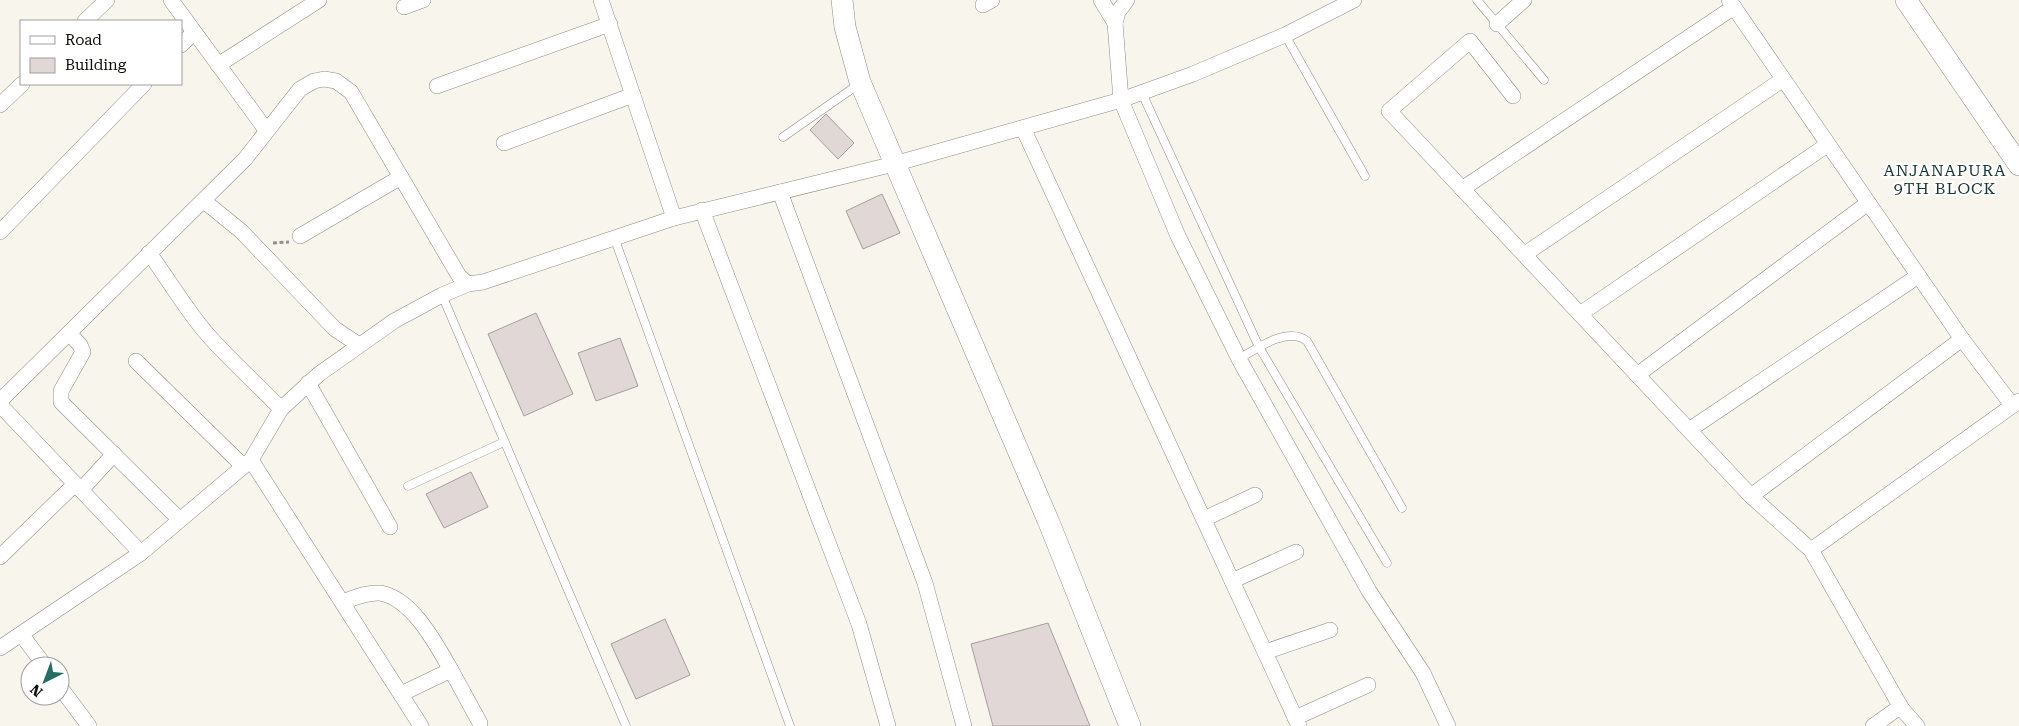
<svg xmlns="http://www.w3.org/2000/svg" width="2019" height="726" viewBox="0 0 2019 726" font-family="'Roboto Serif',serif">
  <style>
    .building { fill: #e1d7d6; stroke: #a69d9c }
    .lines { fill: none; stroke-linecap: round; stroke-linejoin: round }
    .lane-casing { stroke: #8d8b84; stroke-width: 9 }
    .street-casing { stroke: #8d8b84; stroke-width: 16 }
    .secondary-casing { stroke: #8d8b84; stroke-width: 22 }
    .path { stroke: #928f8a; stroke-width: 3; stroke-dasharray: 4 2.5; stroke-linecap: butt }
    .lane { stroke: #fff; stroke-width: 8 }
    .street { stroke: #fff; stroke-width: 15 }
    .secondary { stroke: #fff; stroke-width: 21 }
    .labels { text-anchor: middle; stroke-width: 4.5; stroke-linejoin: round; paint-order: stroke }
    .neighbourhood-label { font-size: 16px; letter-spacing: 1px; fill: #183934; stroke: #fff }
  </style>
  <rect width="100%" height="100%" fill="#f8f5ed"/>
  <!-- building -->
  <g class="building">
    <polygon points="826,114 854,143 838,159 810,130"/>
    <polygon points="882,194 900,233 863,249 846,211"/>
    <polygon points="536,313 573,394 524,416 488,334"/>
    <polygon points="620,338 638,386 596,401 578,353"/>
    <polygon points="471,472 488,507 444,528 426,494"/>
    <polygon points="665,619 690,675 636,699 611,644"/>
    <polygon points="1048,623 1090,726 993,726 971,644"/>
  </g>
  <g class="lines">
    <!-- lane casing -->
    <g class="lane-casing">
      <g id="lane">
        <polyline points="1477,0 1544,80"/>
        <polyline points="1285,35 1365,176"/>
        <polyline points="1141,91 1259,347 1387,563"/>
        <polyline points="783,137 859,84"/>
        <polyline points="614,237 790,726"/>
        <polyline points="442,295 626,726"/>
        <path d="M1239,359C1257,348 1288,326 1307,341L1402,508"/>
        <polyline points="408,486 504,442"/>
      </g>
    </g>
    <!-- street casing -->
    <g class="street-casing">
      <g id="street">
        <polyline points="171,0 266,130"/>
        <polyline points="601,0 674,218"/>
        <polyline points="1101,0 1115,23"/>
        <polyline points="1127,0 1118,12 1115,23 1121,100 1178,236 1239,359 1369,591 1423,673 1448,726"/>
        <polyline points="1729,0 1962,339 2012,405"/>
        <polyline points="983,5 992,0"/>
        <polyline points="404,7 423,0"/>
        <polyline points="85,21 107,0"/>
        <polyline points="1497,24 1524,0"/>
        <polyline points="181,45 194,32"/>
        <polyline points="218,65 319,0"/>
        <polyline points="437,86 610,24"/>
        <polyline points="1513,96 1470,41 1389,111 1751,496 1811,550 1902,709"/>
        <polyline points="0,105 22,84"/>
        <polyline points="1023,128 1299,726"/>
        <polyline points="504,143 633,95"/>
        <polyline points="1462,189 1734,7"/>
        <polyline points="780,192 925,583 964,726"/>
        <polyline points="204,201 241,231 335,329 359,345"/>
        <polyline points="702,210 859,624 888,726"/>
        <polyline points="0,232 144,84"/>
        <polyline points="300,236 401,177"/>
        <path d="M149,253C169,280 186,310 208,335C231,361 257,384 281,409"/>
        <polyline points="1525,254 1782,80"/>
        <polyline points="1580,314 1827,145"/>
        <polyline points="69,333 80,345 83,352 61,391 61,402 179,519"/>
        <polyline points="136,361 242,465"/>
        <polyline points="1637,375 1868,203"/>
        <polyline points="308,383 390,527"/>
        <polyline points="0,401 245,159 300,89 314,81 324,79 336,81 351,92 459,276 468,284 483,282 674,218 894,164 1121,100 1193,74 1285,35 1354,0"/>
        <polyline points="0,405 141,553"/>
        <polyline points="1689,430 1918,276"/>
        <polyline points="251,460 421,726"/>
        <polyline points="81,490 114,454"/>
        <polyline points="1751,496 1962,339"/>
        <polyline points="1204,519 1255,495"/>
        <polyline points="1811,550 2019,401"/>
        <polyline points="0,557 75,484"/>
        <polyline points="1232,581 1296,552"/>
        <path d="M342,602C354,598 367,592 380,593C412,598 436,644 451,670"/>
        <polyline points="21,634 45,666"/>
        <polyline points="0,648 141,553 251,460 281,409 319,374 394,321 442,295 468,284"/>
        <polyline points="1265,652 1330,630"/>
        <polyline points="60,687 89,726"/>
        <polyline points="401,694 451,670 480,723"/>
        <polyline points="1295,718 1368,685"/>
        <polyline points="1873,726 1897,709 1902,709 1917,726"/>
      </g>
    </g>
    <!-- secondary casing -->
    <g class="secondary-casing">
      <g id="secondary">
        <polyline points="842,0 845,27 860,82 1050,525 1130,726"/>
        <polyline points="1906,0 2019,165"/>
      </g>
    </g>
    <!-- path -->
    <polyline class="path" points="273,243 289,242"/>
    <!-- lane -->
    <use href="#lane" class="lane"/>
    <!-- street -->
    <use href="#street" class="street"/>
    <!-- secondary -->
    <use href="#secondary" class="secondary"/>
  </g>
  <g class="labels">
    <!-- neighbourhood labels -->
    <g class="neighbourhood-label">
      <text x="1945" y="176">ANJANAPURA<tspan x="1945" dy="18">9TH BLOCK</tspan></text>
    </g>
  </g>
  <!-- legend -->
  <rect x="20" y="20" width="162" height="65" fill="#ffffff" stroke="#9f9f9d"/>
  <rect x="30" y="36" width="25" height="8" fill="#ffffff" stroke="#9f9f9d"/>
  <text x="65" y="45" font-size="15" fill="#0f0e0b">Road</text>
  <rect x="30" y="58" width="25" height="15" fill="#e1d7d6" stroke="#9f9f9d"/>
  <text x="65" y="70" font-size="15" fill="#0f0e0b">Building</text>
  <!-- north arrow -->
  <g transform="translate(45 681) rotate(222)"><circle r="24" fill="#ffffff" stroke="#9f9f9d"/>
  <path d="M0-4L9 19L0 12L-9 19Z" fill="#256c62"/>
  <text y="-8" font-size="14" font-weight="bold" text-anchor="middle" fill="#0f0e0b">N</text>
  </g>
</svg>
